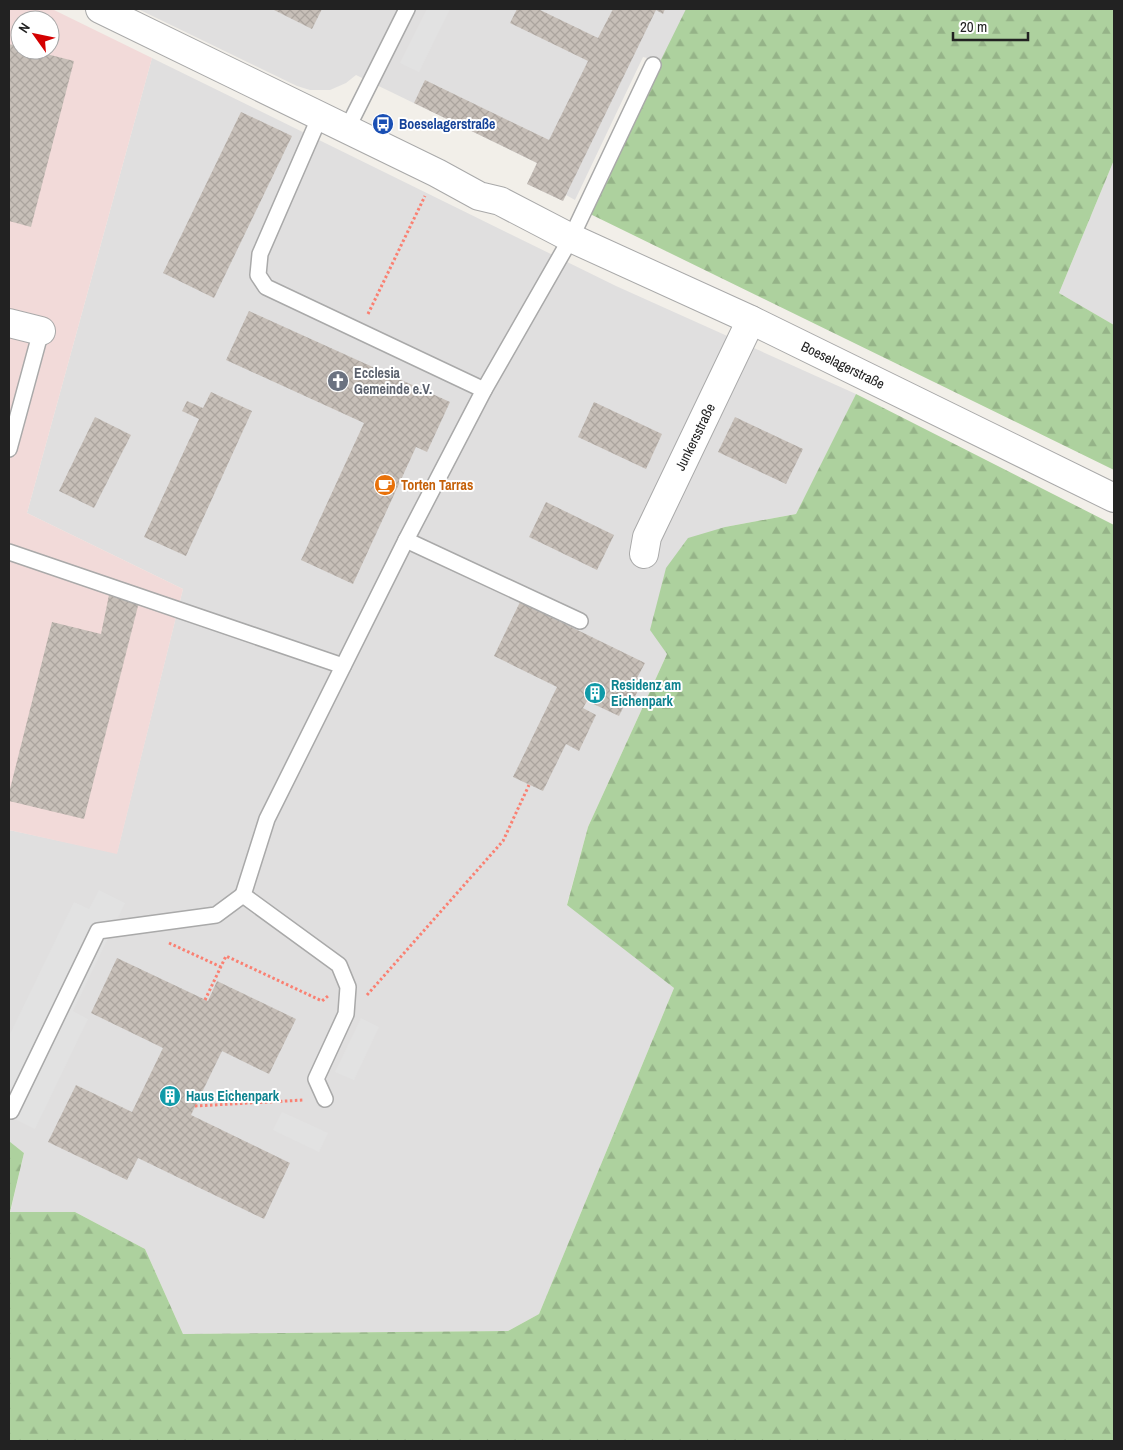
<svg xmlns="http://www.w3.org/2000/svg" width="1123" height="1450" viewBox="0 0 1123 1450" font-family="'Archivo Narrow',sans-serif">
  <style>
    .residential { fill: #e0dfdf }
    .commercial { fill: #f2dad9; fill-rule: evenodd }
    .forest { fill: url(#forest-firs) }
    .parking { fill: #e2e2e2 }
    .building { fill: url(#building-cross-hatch) }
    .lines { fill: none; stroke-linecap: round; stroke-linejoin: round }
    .service-casing { stroke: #a9a9a9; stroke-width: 18 }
    .minor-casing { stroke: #a9a9a9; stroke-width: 30 }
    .path { stroke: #fa8072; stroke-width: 3; stroke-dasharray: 2.5 2.5; stroke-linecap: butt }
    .service { stroke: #fff; stroke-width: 15 }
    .minor { stroke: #fff; stroke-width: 28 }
    .labels { text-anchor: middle; stroke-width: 4; stroke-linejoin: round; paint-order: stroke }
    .transit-label { font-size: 14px; font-weight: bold; fill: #164399; stroke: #fff; text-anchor: start }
    .street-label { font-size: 14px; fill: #222; stroke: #fff }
    .worship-label { font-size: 14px; font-weight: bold; fill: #5b616d; stroke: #fff; text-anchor: start }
    .food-label { font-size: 14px; font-weight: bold; fill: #c56008; stroke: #fff; text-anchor: start }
    .culture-label { font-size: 14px; font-weight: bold; fill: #0d838f; stroke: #fff; text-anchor: start }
  </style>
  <defs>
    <pattern id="forest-firs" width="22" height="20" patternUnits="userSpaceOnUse" patternTransform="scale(1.25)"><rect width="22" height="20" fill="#add19e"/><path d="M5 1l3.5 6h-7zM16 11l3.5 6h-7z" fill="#95b388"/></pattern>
    <pattern id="building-cross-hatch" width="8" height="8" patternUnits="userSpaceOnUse" patternTransform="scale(1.25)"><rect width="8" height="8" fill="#c7bfb8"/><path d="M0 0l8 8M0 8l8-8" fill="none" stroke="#aba49e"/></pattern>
  </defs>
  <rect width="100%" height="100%" fill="#f2efe9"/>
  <!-- residential -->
  <g class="residential">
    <polygon points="138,9 691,9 669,63 643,57 575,200 566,195 563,201 527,184 537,163 356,75 346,83 330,90 310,90 297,86"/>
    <polygon points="152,58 616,286 856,394 796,514 725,527 588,827 567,904 674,988 539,1314 508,1331 183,1334 145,1249 75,1212 10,1213 24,1153 9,1141 9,830 117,853 183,589 27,513"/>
    <polygon points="1114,160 1114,325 1059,293"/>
  </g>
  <!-- commercial -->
  <path class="commercial" d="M9,9H52L152,58L27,513L183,589L117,854L9,830ZM20,20H50V50H20Z"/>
  <!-- forest -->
  <g class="forest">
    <polygon points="686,9 1114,9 1114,160 1059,293 1114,325 1114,470 586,212"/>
    <polygon points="856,394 1114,525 1114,1441 9,1441 9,1141 24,1153 10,1212 75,1212 145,1249 183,1334 508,1331 539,1314 674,988 567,905 588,827 667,654 650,630 666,568 688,538 725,527 796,514"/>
  </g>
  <!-- parking -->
  <g class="parking">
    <polygon points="427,9 450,9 419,72 400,63"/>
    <polygon points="99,890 125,903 73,1011 88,1019 35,1129 9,1116 9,1036 74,902 89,909"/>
    <polygon points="361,1018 379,1027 354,1080 335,1072"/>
    <polygon points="282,1112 328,1133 319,1152 273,1130"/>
  </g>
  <!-- building -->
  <g class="building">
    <polygon points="272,9 322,9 312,29"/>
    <polygon points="517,9 538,9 598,38 613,9 665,9 663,14 656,10 563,201 527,184 537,163 414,103 425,80 549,140 588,61 510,23"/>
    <polygon points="9,44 20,47 20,50 31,50 74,61 31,227 9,221"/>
    <polygon points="241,112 292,136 214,298 163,273"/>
    <polygon points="249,311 450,402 427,452 416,447 353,584 301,560 364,423 226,360"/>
    <polygon points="211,392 252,411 186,556 144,537 199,419 182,411 187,401 203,408"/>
    <polygon points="594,402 662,434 646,469 578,437"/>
    <polygon points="95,417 131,435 94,508 59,491"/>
    <polygon points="735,417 803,449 786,484 718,452"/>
    <polygon points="546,502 614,535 597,570 529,537"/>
    <polygon points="109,595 139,602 84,819 9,801 9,793 52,622 101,634"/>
    <polygon points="520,602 645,663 637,678 643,681 632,702 627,700 619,716 587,701 583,708 596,715 579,751 566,744 543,791 513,777 557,687 494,656"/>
    <polygon points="117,958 208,1001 217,981 296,1019 269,1074 222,1051 191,1115 290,1163 264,1219 138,1158 127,1180 48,1142 76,1085 132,1112 163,1048 91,1013"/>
  </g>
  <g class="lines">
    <!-- service casing -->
    <g class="service-casing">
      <g id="service">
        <polyline points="320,116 260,254 258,275 266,287 484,390"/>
        <polyline points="347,129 407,9"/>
        <polyline points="9,449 41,331"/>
        <polyline points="406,540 580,621"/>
        <polyline points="9,552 343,666"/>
        <polyline points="325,1099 316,1079 346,1014 348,987 339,965 243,895 267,819 406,540 484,390 571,238 653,65"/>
        <polyline points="11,1111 98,931 216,915 243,895"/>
      </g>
    </g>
    <!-- minor casing -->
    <g class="minor-casing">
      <g id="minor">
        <polyline points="100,9 437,173 479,196 500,201 571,238 751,320 1114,498"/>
        <polyline points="9,323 41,331"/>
        <polyline points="644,554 647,537 751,320"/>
      </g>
    </g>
    <!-- path -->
    <g class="path">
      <polyline points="368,314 425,196"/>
      <polyline points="169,943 221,967"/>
      <polyline points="367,995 503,841 529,785"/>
      <polyline points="205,1000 226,956 322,1001 328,996"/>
      <polyline points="195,1106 304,1100"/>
    </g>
    <!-- service -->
    <use href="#service" class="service"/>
    <!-- minor -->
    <use href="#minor" class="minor"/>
  </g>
  <!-- icons -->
  <defs>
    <g id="bus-disc" transform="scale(1.125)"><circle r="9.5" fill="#1a4fb4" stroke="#fff"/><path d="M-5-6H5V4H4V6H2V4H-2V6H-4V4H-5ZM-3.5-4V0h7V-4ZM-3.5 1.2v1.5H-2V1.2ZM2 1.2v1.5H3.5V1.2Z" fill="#fff"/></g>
    <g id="church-disc" transform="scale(1.125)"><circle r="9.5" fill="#6b7280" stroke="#fff"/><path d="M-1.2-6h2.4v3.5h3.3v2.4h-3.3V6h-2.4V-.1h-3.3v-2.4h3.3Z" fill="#fff"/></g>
    <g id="cafe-disc" transform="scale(1.125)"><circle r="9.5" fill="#e8710a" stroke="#fff"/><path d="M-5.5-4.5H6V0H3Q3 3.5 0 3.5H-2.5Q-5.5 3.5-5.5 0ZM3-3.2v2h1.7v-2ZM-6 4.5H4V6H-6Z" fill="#fff"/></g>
    <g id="building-disc" transform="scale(1.125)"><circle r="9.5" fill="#0f9aa8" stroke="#fff"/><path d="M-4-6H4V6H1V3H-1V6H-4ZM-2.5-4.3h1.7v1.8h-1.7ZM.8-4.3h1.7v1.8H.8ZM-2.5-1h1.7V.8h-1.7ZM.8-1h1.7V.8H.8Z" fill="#fff"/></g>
  </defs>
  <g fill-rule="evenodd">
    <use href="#bus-disc" x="383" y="124"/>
    <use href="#church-disc" x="338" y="381"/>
    <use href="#cafe-disc" x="385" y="485"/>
    <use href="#building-disc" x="595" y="693"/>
    <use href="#building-disc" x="170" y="1096"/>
  </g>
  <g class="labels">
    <!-- transit labels -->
    <g class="transit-label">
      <text x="399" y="129">Boeselagerstraße</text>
    </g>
    <!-- street labels -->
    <g class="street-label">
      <text transform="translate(843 365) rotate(26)" y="5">Boeselagerstraße</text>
      <text transform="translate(695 437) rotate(-64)" y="5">Junkersstraße</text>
    </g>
    <!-- worship labels -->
    <g class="worship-label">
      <text x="354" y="378">Ecclesia<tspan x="354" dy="16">Gemeinde e.V.</tspan></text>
    </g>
    <!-- food labels -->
    <g class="food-label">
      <text x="401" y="490">Torten Tarras</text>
    </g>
    <!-- culture labels -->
    <g class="culture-label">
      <text x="611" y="690">Residenz am<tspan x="611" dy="16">Eichenpark</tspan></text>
      <text x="186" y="1101">Haus Eichenpark</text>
    </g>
  </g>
  <!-- border -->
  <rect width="1123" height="1450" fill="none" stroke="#222222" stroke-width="20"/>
  <!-- north arrow -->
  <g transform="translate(35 35) rotate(303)"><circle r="24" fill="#ffffff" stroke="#a7a7a7"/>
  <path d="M0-4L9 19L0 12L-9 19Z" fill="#d40000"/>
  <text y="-8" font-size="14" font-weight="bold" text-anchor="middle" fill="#222222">N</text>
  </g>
  <!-- scale -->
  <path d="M953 32v8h75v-8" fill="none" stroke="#222222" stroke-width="2.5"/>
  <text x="960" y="32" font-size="15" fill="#222222" stroke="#ffffff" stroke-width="4" paint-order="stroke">20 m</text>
</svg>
